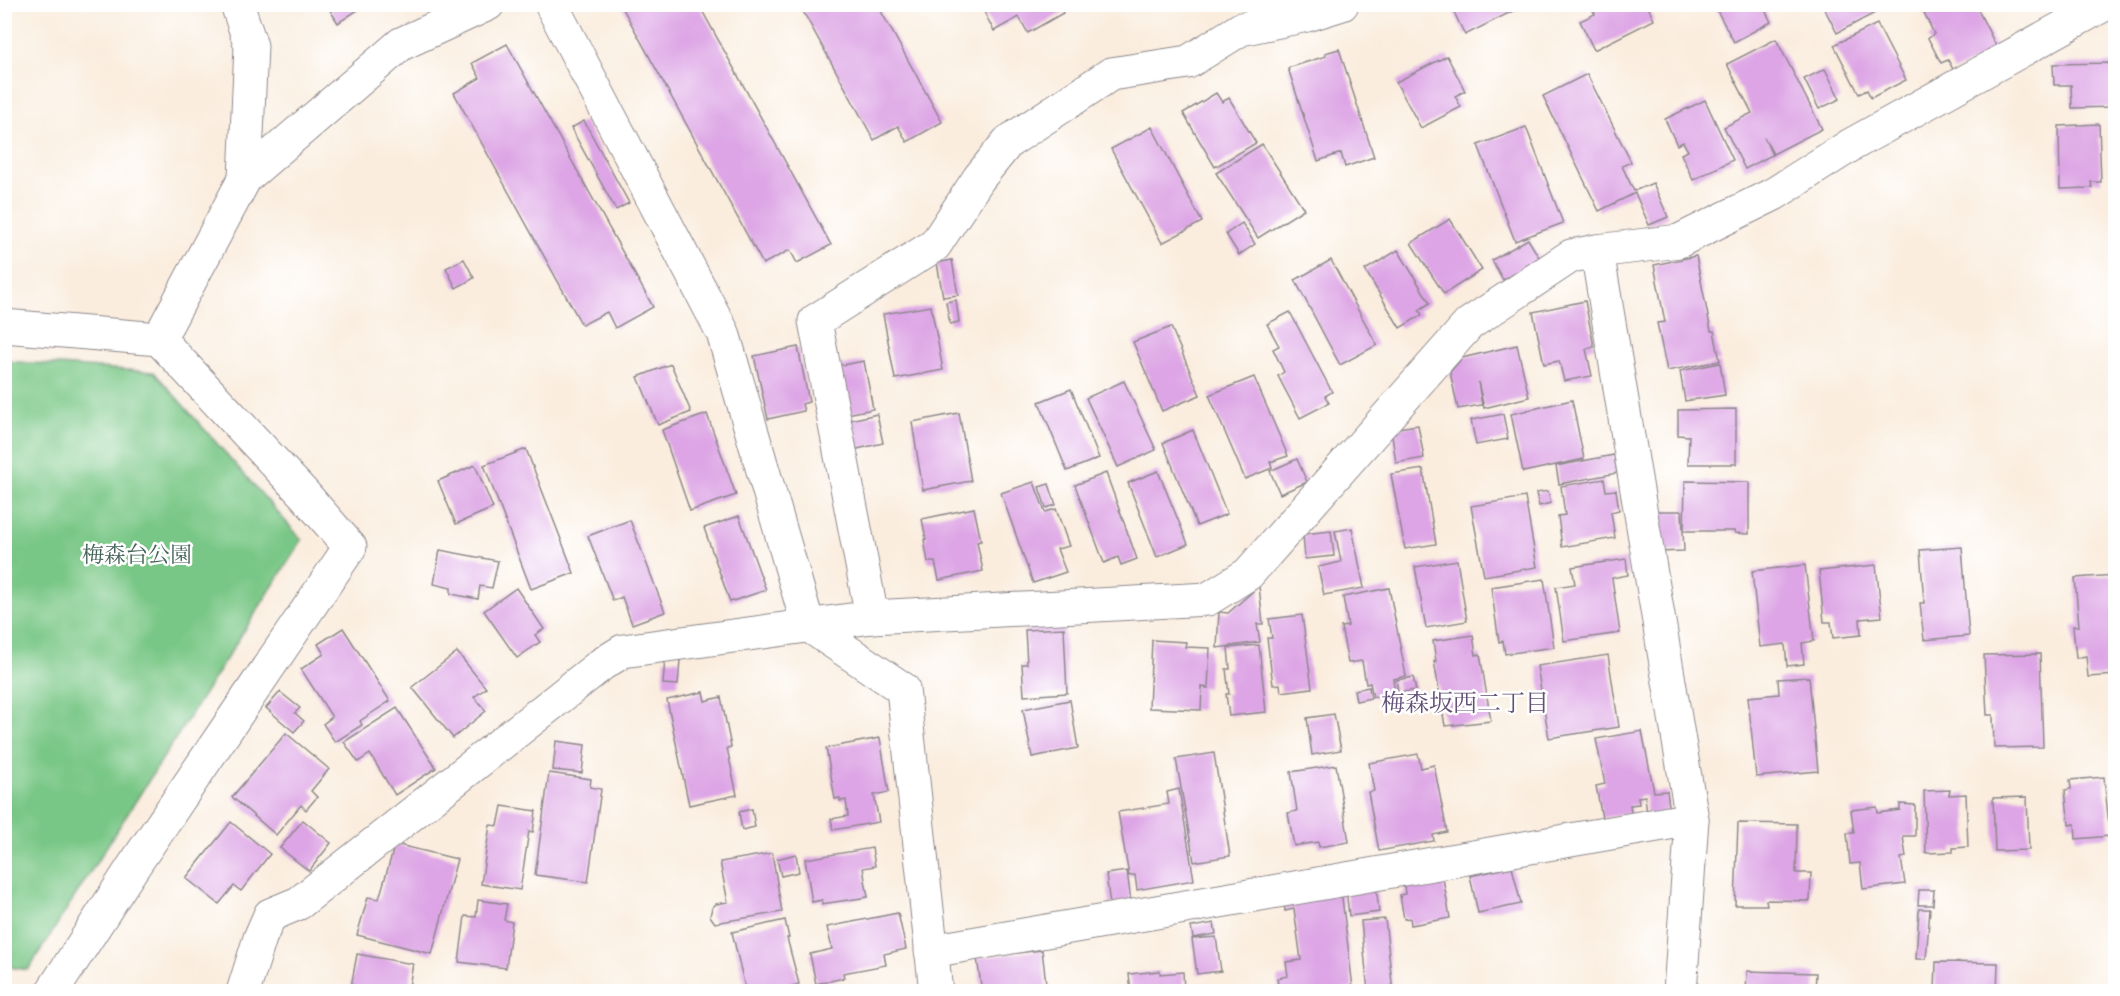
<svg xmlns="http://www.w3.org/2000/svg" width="2120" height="996" viewBox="0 0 2120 996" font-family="'IM FELL English','Noto Serif JP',serif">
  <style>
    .green { fill: #79c786; stroke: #4e7460; stroke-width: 1.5 }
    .building { fill: #dda5e5 }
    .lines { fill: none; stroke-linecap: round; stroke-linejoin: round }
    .minor-casing { stroke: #8e888c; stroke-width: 35 }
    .minor { stroke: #fff; stroke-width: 33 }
    .labels { text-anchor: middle; stroke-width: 5; stroke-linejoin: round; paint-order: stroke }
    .park-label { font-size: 22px; fill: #456459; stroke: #fff }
    .neighbourhood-label { font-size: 24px; fill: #635076; stroke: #fff }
  </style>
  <rect width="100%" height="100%" fill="#fff"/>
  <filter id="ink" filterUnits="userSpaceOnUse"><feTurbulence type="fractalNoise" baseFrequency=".0167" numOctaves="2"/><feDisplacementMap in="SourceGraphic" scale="12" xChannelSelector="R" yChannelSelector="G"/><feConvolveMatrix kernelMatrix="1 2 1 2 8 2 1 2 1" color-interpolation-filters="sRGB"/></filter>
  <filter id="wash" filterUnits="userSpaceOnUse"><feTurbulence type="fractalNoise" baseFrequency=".008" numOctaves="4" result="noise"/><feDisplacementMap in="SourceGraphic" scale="24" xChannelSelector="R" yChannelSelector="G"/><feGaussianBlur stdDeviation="1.35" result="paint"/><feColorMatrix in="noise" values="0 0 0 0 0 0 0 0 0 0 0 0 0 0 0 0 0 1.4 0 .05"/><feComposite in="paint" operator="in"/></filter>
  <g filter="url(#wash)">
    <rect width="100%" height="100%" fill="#faedde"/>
    <!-- green -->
    <polygon class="green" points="4,361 154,372 302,540 28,970 4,966"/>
    <g id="blocks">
      <!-- building -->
      <g class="building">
        <polygon points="326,4 367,4 338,23"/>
        <polygon points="799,4 877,4 942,122 907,142 898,126 874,140"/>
        <polygon points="980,4 1058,4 1063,13 1028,33 1019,17 994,31"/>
        <polygon points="1450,4 1522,4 1523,6 1465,35"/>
        <polygon points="1589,4 1647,4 1654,20 1594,50 1580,21 1595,14"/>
        <polygon points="1719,4 1762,4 1771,22 1734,42 1715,7"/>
        <polygon points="1822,4 1871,4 1875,13 1837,33"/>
        <polygon points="1920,4 1975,4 1998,50 1954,71 1948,60 1941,63 1928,38 1934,34"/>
        <polygon points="621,5 699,5 831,245 797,263 790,250 763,264"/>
        <polygon points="1877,24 1906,80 1871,98 1867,90 1859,94 1834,45"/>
        <polygon points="1776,39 1822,129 1773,154 1764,137 1772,155 1745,169 1724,127 1752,113 1727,64"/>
        <polygon points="507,44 653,307 615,328 607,312 582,325 454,93 480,78 472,63"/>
        <polygon points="1339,49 1374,157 1345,167 1341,153 1318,161 1288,68 1326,56 1325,53"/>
        <polygon points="1447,56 1465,91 1455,96 1461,107 1421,128 1396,82"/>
        <polygon points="2116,63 2116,107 2072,108 2071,85 2054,85 2053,64"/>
        <polygon points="1825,69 1840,99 1819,109 1804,79"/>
        <polygon points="1587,74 1631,162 1622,166 1634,191 1653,183 1668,217 1649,225 1635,193 1599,211 1543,96"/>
        <polygon points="1216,93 1222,102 1229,98 1256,143 1215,167 1183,113"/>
        <polygon points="1705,100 1733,160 1693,180 1681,154 1688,151 1683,142 1677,145 1665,119"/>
        <polygon points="584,121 629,203 616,210 571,128"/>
        <polygon points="2099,124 2101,182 2091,182 2092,188 2060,189 2059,126"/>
        <polygon points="1152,127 1202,222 1162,243 1111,149"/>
        <polygon points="1526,127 1563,223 1515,241 1478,145"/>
        <polygon points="1262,144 1304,209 1258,238 1216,173"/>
        <polygon points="1450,219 1482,270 1444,294 1411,243"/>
        <polygon points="1242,223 1255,244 1239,255 1226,234"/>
        <polygon points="1528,239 1540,259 1503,280 1492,260"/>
        <polygon points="1398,250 1430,303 1419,310 1422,315 1400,328 1365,270"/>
        <polygon points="1696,256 1711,331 1714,331 1720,361 1667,371 1657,323 1665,322 1654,265"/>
        <polygon points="464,259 474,278 456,288 446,268"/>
        <polygon points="952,260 958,295 943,297 937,263"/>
        <polygon points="1331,260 1377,345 1340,365 1295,280"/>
        <polygon points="956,300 959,322 950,324 946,302"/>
        <polygon points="1585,301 1594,347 1586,349 1592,376 1564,381 1559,361 1544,364 1533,312"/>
        <polygon points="931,306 943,370 895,379 883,314"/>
        <polygon points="1290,312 1332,392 1325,396 1329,403 1300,418 1278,376 1284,372 1273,349 1279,346 1267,324"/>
        <polygon points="1171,327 1200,395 1162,411 1133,342"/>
        <polygon points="1517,345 1529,397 1484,408 1478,382 1482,405 1458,409 1450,372 1462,358"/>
        <polygon points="798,347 809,402 802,404 804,411 768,419 754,356"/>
        <polygon points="864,361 873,409 841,415 832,367"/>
        <polygon points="1720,363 1725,395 1685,401 1680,371"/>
        <polygon points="671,364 691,412 658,425 638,377"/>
        <polygon points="1254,377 1288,456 1270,462 1272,468 1245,479 1209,395"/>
        <polygon points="1124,381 1156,450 1118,467 1086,398"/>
        <polygon points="1071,389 1099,458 1067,471 1039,402"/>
        <polygon points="1572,400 1584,459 1523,472 1511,414"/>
        <polygon points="1736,409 1736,464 1688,464 1689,436 1678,435 1678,410"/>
        <polygon points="959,413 971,481 923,490 912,422"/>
        <polygon points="707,414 736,495 690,511 662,430"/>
        <polygon points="877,414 883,443 853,450 846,421"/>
        <polygon points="1503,414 1508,439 1476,445 1471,420"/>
        <polygon points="1418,425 1424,458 1396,463 1391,429"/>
        <polygon points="1193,430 1227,514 1197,526 1163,443"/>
        <polygon points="526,449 574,573 531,589 484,465"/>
        <polygon points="1614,455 1617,473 1559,484 1556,466"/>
        <polygon points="1297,459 1307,482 1280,494 1270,471"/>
        <polygon points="475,465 493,508 456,524 438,481"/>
        <polygon points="1423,469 1436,544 1405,549 1391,474"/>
        <polygon points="1158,471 1188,544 1157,557 1128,483"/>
        <polygon points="1106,473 1137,559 1121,565 1118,557 1104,563 1075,485"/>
        <polygon points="1604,479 1606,491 1616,490 1619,510 1611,512 1615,538 1562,547 1558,516 1565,515 1561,486"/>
        <polygon points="1685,481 1749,482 1749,534 1735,533 1735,531 1684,531"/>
        <polygon points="1034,482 1045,512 1056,509 1069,546 1057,549 1066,572 1033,583 1001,493"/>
        <polygon points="1049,484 1056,505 1046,508 1039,487"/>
        <polygon points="1548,491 1551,503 1539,506 1536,493"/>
        <polygon points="1525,497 1537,567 1484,576 1471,506"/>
        <polygon points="974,508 981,541 977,542 983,571 939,580 935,562 928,562 924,540 926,539 922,519"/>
        <polygon points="1652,511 1682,511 1684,551 1659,552"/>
        <polygon points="739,516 766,590 730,602 704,528"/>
        <polygon points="630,520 665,612 632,624 622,597 613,601 588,536"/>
        <polygon points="1352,528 1364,588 1324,595 1318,567 1341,562 1335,531"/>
        <polygon points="1331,531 1334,556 1305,559 1303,534"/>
        <polygon points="1962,547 1969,636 1924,640 1920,603 1924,603 1920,550"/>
        <polygon points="440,550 498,561 492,588 480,586 478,599 451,594 451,588 434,584"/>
        <polygon points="1626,559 1628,575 1612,578 1620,633 1564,641 1556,587 1575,584 1572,567"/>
        <polygon points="1457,560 1467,621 1426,628 1415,567"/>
        <polygon points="1805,565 1814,641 1802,643 1804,664 1787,666 1785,644 1760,647 1752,571"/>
        <polygon points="1876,565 1882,617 1860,619 1861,635 1833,638 1831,622 1824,622 1819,571"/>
        <polygon points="2116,575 2116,675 2088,677 2086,656 2076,658 2073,626 2079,626 2075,578"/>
        <polygon points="1544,579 1554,647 1505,654 1503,641 1499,642 1491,587"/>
        <polygon points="1259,586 1263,624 1257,624 1260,642 1217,648 1219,612 1228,613"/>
        <polygon points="516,588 544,629 535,635 540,642 517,658 484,611"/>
        <polygon points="1389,588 1406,676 1393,679 1395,693 1373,697 1370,683 1366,684 1362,661 1348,663 1341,627 1348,626 1343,597"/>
        <polygon points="1302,615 1312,688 1281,692 1280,684 1273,685 1267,638 1272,638 1269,619"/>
        <polygon points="343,628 390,701 360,721 362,725 335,742 323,724 332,717 301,669 324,654 318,644"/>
        <polygon points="1064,628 1067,693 1024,696 1022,664 1027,664 1025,630"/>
        <polygon points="1473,635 1476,655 1480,654 1491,721 1445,726 1434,661 1436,661 1433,641"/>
        <polygon points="1152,640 1186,642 1185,647 1210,648 1208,688 1202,687 1201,710 1149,708"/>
        <polygon points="1259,645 1266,712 1229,716 1226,694 1229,694 1226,669 1230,669 1228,648"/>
        <polygon points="457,652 486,688 474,697 486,711 453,738 412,687"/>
        <polygon points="2040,654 2043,747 1994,748 1993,715 1987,715 1984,655"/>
        <polygon points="1608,655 1619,727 1549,738 1537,666"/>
        <polygon points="665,659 680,660 678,685 663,684"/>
        <polygon points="1413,677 1416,690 1398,693 1396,680"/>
        <polygon points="1809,677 1818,771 1756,777 1748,697 1779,694 1778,679"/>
        <polygon points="1369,687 1371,698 1356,701 1354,690"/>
        <polygon points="280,692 300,708 295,713 304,721 294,732 266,708"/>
        <polygon points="703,692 705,701 721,697 731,747 727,748 737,795 689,805 667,700"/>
        <polygon points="1070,700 1078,748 1032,757 1023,709"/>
        <polygon points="2116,705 2116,742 2114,742 2110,706"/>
        <polygon points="397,708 436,768 395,795 370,754 358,762 344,742"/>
        <polygon points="1334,714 1341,750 1312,755 1307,718"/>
        <polygon points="1642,731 1654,792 1667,791 1669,806 1665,812 1647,815 1645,796 1638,797 1639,804 1630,805 1631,813 1602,818 1596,786 1605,784 1596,739"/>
        <polygon points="286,733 329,769 311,791 317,797 306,810 301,805 276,835 232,797"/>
        <polygon points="880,738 889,792 874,795 879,822 833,830 831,819 848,816 846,800 840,801 840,798 835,799 826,748"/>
        <polygon points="556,741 585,745 582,773 553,770"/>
        <polygon points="1214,753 1230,856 1194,862 1176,759"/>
        <polygon points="1418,754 1421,768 1434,765 1447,832 1433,835 1434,841 1379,851 1368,792 1374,791 1369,763"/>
        <polygon points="1336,765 1349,842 1319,847 1318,842 1294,846 1288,813 1297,811 1291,772"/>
        <polygon points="549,773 591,779 590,787 601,789 588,882 535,875"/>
        <polygon points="2104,777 2110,836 2076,839 2075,824 2069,825 2065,790 2071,789 2070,780"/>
        <polygon points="1179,789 1194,880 1137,890 1135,875 1129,876 1118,812 1169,804 1167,792"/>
        <polygon points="1950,790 1949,795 1966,794 1968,847 1953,848 1953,852 1926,853 1924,791"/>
        <polygon points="2027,797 2029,850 1995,851 1993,798"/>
        <polygon points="1900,804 1915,805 1915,836 1903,836 1906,857 1901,858 1905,884 1863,889 1860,863 1850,864 1847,833 1854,833 1851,810 1877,807 1878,813 1900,810"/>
        <polygon points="502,806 536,811 533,832 529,831 520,890 481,884 490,825 498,826"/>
        <polygon points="752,809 755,827 742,830 739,812"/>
        <polygon points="303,820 331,843 309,871 280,848"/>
        <polygon points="231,822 270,854 241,891 234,886 219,904 186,878"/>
        <polygon points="1738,823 1797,824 1796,873 1811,873 1810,901 1766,900 1767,905 1735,905"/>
        <polygon points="395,844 457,859 432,954 357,935 368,897 379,899"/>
        <polygon points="872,848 875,866 863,868 868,897 822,904 822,900 812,902 805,859"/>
        <polygon points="772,853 782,912 715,923 710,916 712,908 716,904 728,902 720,862"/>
        <polygon points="796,854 799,872 781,876 777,859"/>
        <polygon points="1512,867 1521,904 1478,913 1470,876"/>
        <polygon points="1127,871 1131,902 1110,905 1106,874"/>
        <polygon points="1443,878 1450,918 1411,925 1410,918 1404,919 1400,895 1405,894 1404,885"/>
        <polygon points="1376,885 1379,912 1349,916 1346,889"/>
        <polygon points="1341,890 1353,988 1332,992 1279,992 1277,978 1288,976 1286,962 1301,960 1294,909 1285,911 1283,897"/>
        <polygon points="1919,890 1934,890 1933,905 1918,905"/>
        <polygon points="478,900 507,904 504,920 512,922 506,968 459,962 465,916 476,917"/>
        <polygon points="1919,909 1930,909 1926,959 1916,959"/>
        <polygon points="898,913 906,949 884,954 886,965 843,973 844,978 816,984 810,954 832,949 827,927"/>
        <polygon points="1385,919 1393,992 1368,992 1361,921"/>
        <polygon points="785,920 789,938 787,938 799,984 770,992 746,992 732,932"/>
        <polygon points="1214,923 1216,934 1193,938 1191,927"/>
        <polygon points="1216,937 1221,971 1197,974 1192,939"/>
        <polygon points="1042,950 1047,992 982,992 977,958"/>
        <polygon points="357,954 413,964 408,992 350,992"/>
        <polygon points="1936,962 1998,963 1997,992 1935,992"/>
        <polygon points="1160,971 1160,974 1183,972 1184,992 1131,992 1129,974"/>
        <polygon points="1747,971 1816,973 1815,992 1746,992"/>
      </g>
    </g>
  </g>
  <g filter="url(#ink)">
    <use href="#blocks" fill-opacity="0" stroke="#8e888c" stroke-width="1.5"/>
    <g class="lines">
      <!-- minor casing -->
      <g class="minor-casing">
        <g id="minor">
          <polyline points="237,4 251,46 245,178"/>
          <polyline points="551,4 723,333 808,625 903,689 936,992"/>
          <polyline points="1597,251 1692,819 1680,992"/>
          <polyline points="4,326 159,339 304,494 350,547 133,867 52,992"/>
          <polyline points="159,339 245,178 401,44 488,4"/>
          <polyline points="872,617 815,321 935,245 979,178 1008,142 1111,74 1188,62 1241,29 1307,15 1342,4"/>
          <polyline points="931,951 1692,819"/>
          <polyline points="243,992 260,938 270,915 299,903 602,664 623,651 872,617 1208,599 1248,574 1469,324 1571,256 1597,251 1679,241 1774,194 1851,145 2105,4"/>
        </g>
      </g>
      <!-- minor -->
      <use href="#minor" class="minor"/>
    </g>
  </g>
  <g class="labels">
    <!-- park labels -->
    <g class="park-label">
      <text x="137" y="562">梅森台公園</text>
    </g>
    <!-- neighbourhood labels -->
    <g class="neighbourhood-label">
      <text x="1465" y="711">梅森坂西二丁目</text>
    </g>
  </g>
  <!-- margin -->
  <rect width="2120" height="996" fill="none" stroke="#fff" stroke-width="24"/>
</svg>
